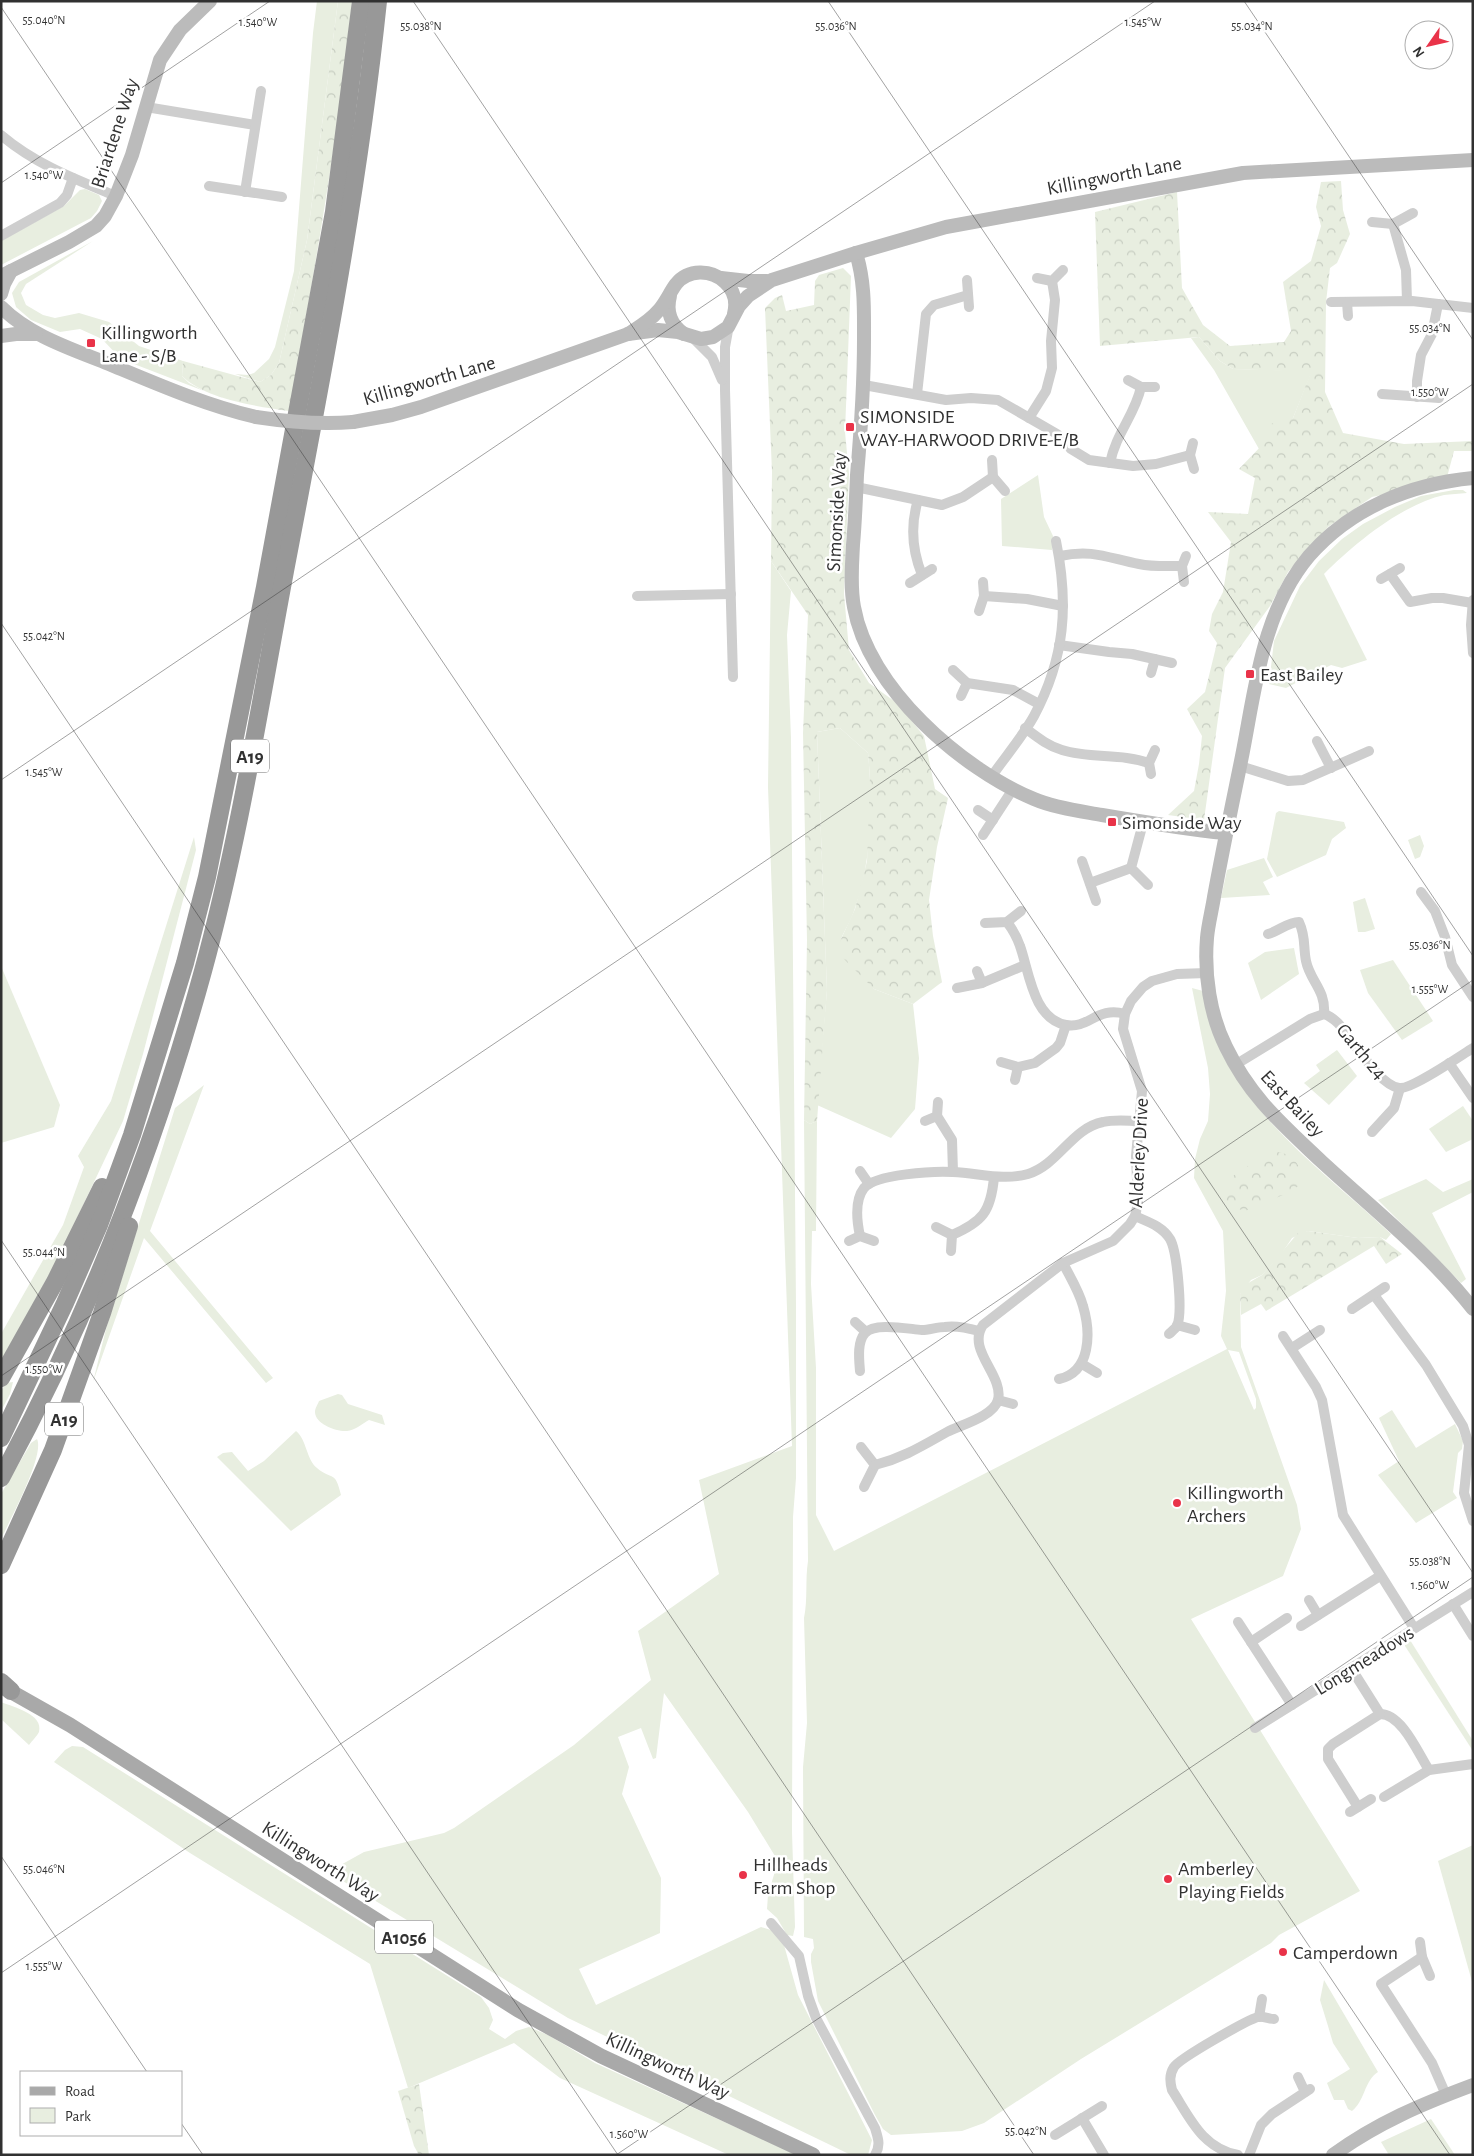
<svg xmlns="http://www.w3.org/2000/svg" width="1474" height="2156" viewBox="0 0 1474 2156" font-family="'Alegreya Sans',sans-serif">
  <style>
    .green { fill: #e8eee0; fill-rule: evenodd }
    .forest { fill: url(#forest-crowns) }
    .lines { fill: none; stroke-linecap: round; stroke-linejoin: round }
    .street { stroke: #cecece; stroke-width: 10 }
    .secondary { stroke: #bbb; stroke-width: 14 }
    .primary { stroke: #a9a9a9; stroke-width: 15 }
    .highway { stroke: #989898; stroke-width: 18 }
    .secondary-bridge { stroke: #bbb; stroke-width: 14 }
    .ticks { fill: none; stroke: #313131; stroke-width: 1; stroke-opacity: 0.45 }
    .poi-dot { fill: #e93349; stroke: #fff; stroke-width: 2 }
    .labels { text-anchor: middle; stroke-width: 5; stroke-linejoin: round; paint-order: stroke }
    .shield { fill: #fff; stroke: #6f6f6f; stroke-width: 1 }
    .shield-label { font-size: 19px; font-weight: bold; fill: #313131 }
    .street-label { font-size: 20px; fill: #313131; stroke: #fff }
    .poi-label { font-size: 20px; fill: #313131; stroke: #fff; text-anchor: start }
    .ticks-label { font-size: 12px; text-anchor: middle; fill: #313131; stroke: #fff; stroke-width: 5; stroke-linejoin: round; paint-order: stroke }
  </style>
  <defs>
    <pattern id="forest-crowns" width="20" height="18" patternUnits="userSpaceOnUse" patternTransform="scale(1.25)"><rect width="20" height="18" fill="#e8eee0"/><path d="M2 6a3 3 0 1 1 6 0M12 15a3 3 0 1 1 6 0" fill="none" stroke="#c7cdc1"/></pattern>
  </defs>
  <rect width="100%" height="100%" fill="#fff"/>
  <!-- green -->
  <g class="green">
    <polygon points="317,1 338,1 307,240 279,363 271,375 260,382 235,374 248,375 254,373 269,359 275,347 294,271 313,33"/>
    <polygon points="85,189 99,195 102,201 97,211 91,218 1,265 1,241 64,206 80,190"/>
    <polygon points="93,241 26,284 21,293 26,305 43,315 55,318 79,313 109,322 139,346 183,361 182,376 189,383 204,391 121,359 102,339 80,329 60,332 31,320 16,307 12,293 19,282"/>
    <polygon points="1199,337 1220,361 1233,369 1312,371 1293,418 1259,449 1214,370 1191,338"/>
    <polygon points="1038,475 1044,517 1053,536 1052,550 1002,546 1001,499"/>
    <path d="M1454,490H1463L1467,493C1459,494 1451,494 1444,495C1401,505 1354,544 1324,574L1367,660L1342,668L1331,665L1286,688L1269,684L1274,641L1300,586L1319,561L1342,539L1363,524L1395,507L1421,496Z"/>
    <polygon points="771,561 791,591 787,635 791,738 796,1306 796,1478 793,1517 792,1832 795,1927 793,1936 787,1935 777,1918 767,1909 768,1895 778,1861 748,1812 664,1693 656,1758 653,1759 641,1728 618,1737 629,1767 622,1794 661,1878 660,1933 579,1969 596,2005 761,1927 774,1931 784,1945 798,1995 872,2140 868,2155 851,2155 568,2018 328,1872 364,1852 444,1833 454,1828 574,1745 651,1680 638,1631 719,1574 699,1480 792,1446 768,787"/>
    <path d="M840,728L868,753C873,804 872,860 855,908C852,919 845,929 841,939L874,989L913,1004L919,1058L915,1109L891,1138L817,1105L827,990L817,732Z"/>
    <polygon points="1279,811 1344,822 1346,828 1332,839 1326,855 1277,877 1267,859 1276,813"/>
    <polygon points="1420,835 1424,846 1420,857 1415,859 1408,840"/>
    <polygon points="194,837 196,850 143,1054 123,1121 56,1262 1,1361 1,1334 63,1225 84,1167 78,1156 111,1101"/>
    <polygon points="1264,858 1273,877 1263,882 1270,895 1221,898 1227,870"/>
    <polygon points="1365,898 1375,929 1365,932 1358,932 1353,902"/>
    <polygon points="1294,948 1299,974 1261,1000 1248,963 1265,952"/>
    <polygon points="1393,960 1433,1021 1402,1040 1368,993 1360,970"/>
    <polygon points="1,966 60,1105 54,1127 1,1143"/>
    <path d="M1192,988L1203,991C1207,1008 1210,1027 1217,1043C1253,1123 1329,1176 1391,1234L1386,1240L1380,1237L1358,1238L1308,1231L1292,1238L1282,1253L1262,1275L1251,1280L1240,1294L1241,1347L1297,1505L1301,1529L1283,1576L1191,1619L1360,1891L1279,1935L1271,1943L1081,2059L984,2123L962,2131L891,2135L883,2129L875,2115L818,2001L811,1962V1954L814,1948L813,1939L804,1937L803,1767L807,1723L804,1618C808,1599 805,1580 808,1561L804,1120L810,1124L817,1121L816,1231H812L811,1284L816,1368V1515L834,1551L1227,1349L1221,1336L1226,1291L1223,1231L1194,1178L1195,1159L1200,1139L1208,1121L1210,1094L1208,1068ZM1228,1350L1239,1352L1256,1399V1408L1254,1410Z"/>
    <polygon points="1337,1050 1357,1076 1329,1105 1304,1083 1320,1071 1316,1065"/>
    <polygon points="204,1085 150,1231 273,1378 266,1383 144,1238 93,1382 106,1329 175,1108"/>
    <polygon points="1463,1106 1473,1121 1473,1139 1446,1152 1429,1129"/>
    <polygon points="1426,1179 1443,1192 1473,1179 1473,1192 1432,1213 1466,1279 1461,1283 1378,1200"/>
    <polygon points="13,1382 10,1394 1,1411 1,1391 6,1383"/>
    <path d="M338,1394L342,1395L348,1404L382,1415L385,1425L369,1420C362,1424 355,1430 347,1431C337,1432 315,1424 315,1412C315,1408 318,1404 319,1401Z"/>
    <polygon points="1392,1410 1416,1448 1455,1424 1463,1441 1462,1449 1458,1453 1453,1492 1457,1498 1416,1523 1378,1475 1399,1461 1379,1418"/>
    <path d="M296,1431C307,1440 306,1459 317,1468C332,1481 335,1469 341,1495L291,1531L217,1457L223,1453L232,1452L248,1471L264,1461Z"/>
    <path d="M37,1439C45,1455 10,1520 1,1539V1494L31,1443Z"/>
    <polygon points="1410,1640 1473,1741 1473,1751 1405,1646 1405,1643"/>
    <path d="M1,1702C13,1707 44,1714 39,1732C37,1736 32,1741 29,1745L1,1719Z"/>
    <polygon points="72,1746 83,1747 481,1997 489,2008 493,2020 489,2029 505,2039 516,2031 529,2027 548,2035 595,2063 797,2155 729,2155 560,2078 514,2043 408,2088 370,1964 190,1853 54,1762 65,1750"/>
    <polygon points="1473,1845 1473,1985 1438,1861"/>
    <path d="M1324,1980L1378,2072C1364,2081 1365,2101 1352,2111L1348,2109L1344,2100H1334L1327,2083L1350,2069L1333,2043L1328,2026L1320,2000Z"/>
    <polygon points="1431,2119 1455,2155 1389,2155 1381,2142"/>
  </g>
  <!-- forest -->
  <g class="forest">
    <path d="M338,1H352C338,139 314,275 289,411C256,406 207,400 182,376L183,361L260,382L271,375L279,363L307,240Z"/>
    <polygon points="1341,181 1343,210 1350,234 1337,263 1330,268 1326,302 1325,392 1343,433 1404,444 1473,441 1473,451 1454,451 1446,481 1372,497 1328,527 1288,572 1270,606 1225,668 1204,820 1168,815 1194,791 1199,764 1202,736 1187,709 1205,692 1217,643 1209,631 1212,614 1223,592 1231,542 1208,512 1248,514 1255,478 1239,469 1265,442 1259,427 1293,418 1311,372 1233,369 1220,361 1199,337 1100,346 1095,212 1177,192 1182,288 1203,325 1230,346 1284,342 1291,331 1283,282 1311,261 1321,226 1316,207 1321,182"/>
    <polygon points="843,268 851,276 845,432 849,474 844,594 849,650 869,683 897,703 924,736 935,789 948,798 937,847 929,900 933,936 942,982 913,1004 874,989 840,955 841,939 855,909 867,861 870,777 868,753 840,728 817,732 827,990 817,1121 810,1124 804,1120 807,940 803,733 808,615 771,561 772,472 765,308 775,298 782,295 786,311 814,305 815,281 819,275"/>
    <path d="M1270,1151C1293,1153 1301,1161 1301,1184L1290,1192L1245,1211L1232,1207L1225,1201L1223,1192L1227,1180Z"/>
    <polygon points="1308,1231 1358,1238 1380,1237 1402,1254 1386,1264 1374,1246 1266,1311 1261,1304 1241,1315 1240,1294 1243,1286 1262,1275 1298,1233"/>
    <polygon points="419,2084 429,2155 419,2155 414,2146 398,2091"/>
  </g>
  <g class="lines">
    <!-- street -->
    <g class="street">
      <polyline points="146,107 255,125"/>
      <path d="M1,135C35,164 75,179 116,196"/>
      <polyline points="209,186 282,197"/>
      <polyline points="245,192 261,91"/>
      <polyline points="1372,222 1393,224 1413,213"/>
      <polyline points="1393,224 1406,270 1407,301"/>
      <polyline points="1,236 60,203 67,195 73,178"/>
      <polyline points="1037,278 1052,281 1063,270"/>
      <polyline points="967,280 969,307"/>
      <polyline points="1331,302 1412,301 1473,308"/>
      <polyline points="1347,302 1348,316"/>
      <polyline points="729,325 725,347 725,390 733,677"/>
      <polyline points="693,338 712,357 722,380"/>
      <polyline points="1128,380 1141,387 1155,387"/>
      <polyline points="864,385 946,400 971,398 998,400 1057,434 1071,449 1089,460 1133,466 1156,464 1190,455"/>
      <polyline points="917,394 926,314 934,305 968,295"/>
      <polyline points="1382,394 1439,398"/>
      <polyline points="1417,397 1417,381 1421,355 1432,334 1438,304"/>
      <polyline points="1029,418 1046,391 1052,368 1051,341 1055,300 1052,281"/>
      <polyline points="1193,443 1190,455 1194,469"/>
      <polyline points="992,460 993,477 1005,491"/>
      <path d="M1110,463C1116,433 1135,415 1141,387"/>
      <polyline points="856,487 942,505 963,497 993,477"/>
      <path d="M918,500C910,526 912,550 922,575"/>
      <path d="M1060,556C1093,549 1108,558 1139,564C1153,567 1168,566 1182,566"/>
      <polyline points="1390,574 1410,602 1432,598 1443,598 1472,603"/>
      <polyline points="1381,579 1400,568"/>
      <polyline points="1184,582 1182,566 1186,556"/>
      <polyline points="910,583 932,569"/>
      <polyline points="637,596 731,594"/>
      <polyline points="984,596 1027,599 1063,606"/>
      <polyline points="1473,600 1471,625 1473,653"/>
      <polyline points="979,611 984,596 983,582"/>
      <polyline points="1059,645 1109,652 1132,654 1172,663"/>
      <polyline points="953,670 967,683 1013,690 1039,704"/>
      <polyline points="1151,673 1155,659"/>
      <polyline points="961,696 967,683"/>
      <path d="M1025,728C1037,737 1048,746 1062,750C1090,759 1121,753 1149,763"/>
      <polyline points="1317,741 1331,768"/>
      <polyline points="1240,766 1288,781 1303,780 1369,751"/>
      <polyline points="1151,774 1149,763 1155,750"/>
      <path d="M992,776C1005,757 1023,736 1034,716C1065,658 1069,605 1056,541"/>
      <polyline points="978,810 993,820"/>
      <polyline points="1143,823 1131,868 1148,885"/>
      <polyline points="983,835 1013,789"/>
      <polyline points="1082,861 1096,901"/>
      <polyline points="1090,883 1131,868"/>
      <polyline points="1421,892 1435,911 1445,937 1452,965 1473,997"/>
      <path d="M1007,922C1013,930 1017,937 1020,946C1029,971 1033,1019 1066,1025C1089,1029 1097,1006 1125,1014"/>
      <polyline points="985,923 1007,922 1021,911"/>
      <path d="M1268,934C1279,931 1288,922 1299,922C1306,937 1303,946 1306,961C1310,981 1326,990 1324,1014"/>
      <polyline points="977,971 982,983"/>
      <polyline points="957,988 982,983 1025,965"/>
      <polyline points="1001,1062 1018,1067 1035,1063 1056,1048 1060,1043 1066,1025"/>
      <polyline points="1449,1063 1473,1098"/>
      <path d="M1235,1065L1310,1019L1324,1014C1338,1019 1344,1031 1353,1043C1363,1056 1382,1085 1399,1088C1411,1090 1460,1056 1473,1048"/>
      <polyline points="1015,1080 1018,1067"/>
      <polyline points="937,1116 952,1140 953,1172"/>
      <polyline points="925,1121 937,1116 938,1102"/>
      <polyline points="1372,1132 1394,1108 1400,1088"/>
      <polyline points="860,1171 869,1184"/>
      <path d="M1135,1216C1148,1222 1162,1226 1170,1239C1177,1251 1183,1313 1177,1326C1175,1329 1171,1332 1169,1334"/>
      <polyline points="936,1227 952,1235 951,1251"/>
      <path d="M952,1235C982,1222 991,1212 994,1177"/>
      <path d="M860,1236C857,1222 854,1201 864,1188C876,1174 934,1171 953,1172C979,1173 1003,1181 1028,1174C1058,1165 1072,1128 1103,1122C1115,1119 1128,1121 1141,1121"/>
      <polyline points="849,1241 860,1236 874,1241"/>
      <polyline points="1374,1295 1426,1365 1463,1426 1469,1445 1464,1493 1473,1521"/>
      <polyline points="1352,1309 1385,1287"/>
      <polyline points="855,1322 866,1332"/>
      <polyline points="1177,1325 1195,1330"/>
      <polyline points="1283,1336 1316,1387 1322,1400 1343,1515 1414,1628"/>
      <polyline points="1292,1348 1320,1330"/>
      <polyline points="1082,1364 1097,1373"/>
      <path d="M860,1371C859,1359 857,1342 865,1333C875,1322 908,1329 922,1330C929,1330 937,1327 945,1327C956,1325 968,1328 979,1331"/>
      <path d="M1059,1379C1091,1372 1091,1333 1083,1306C1079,1291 1070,1277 1063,1263"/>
      <polyline points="998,1400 1013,1404"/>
      <polyline points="861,1447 875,1465 864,1487"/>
      <path d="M875,1465C903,1458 922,1446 947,1432C960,1425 993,1417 998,1400C1004,1375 966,1350 983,1325L1063,1263L1113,1241L1130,1224L1135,1216L1138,1203L1136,1156L1142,1091L1123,1029L1125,1014L1131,1001L1143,987L1152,981L1177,974L1207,973"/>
      <polyline points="1309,1600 1318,1615"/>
      <polyline points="1453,1604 1473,1636"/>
      <polyline points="1238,1622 1292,1705"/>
      <polyline points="1301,1626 1380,1576"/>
      <polyline points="1251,1642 1287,1618"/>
      <path d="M1351,1668L1380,1714C1402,1714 1418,1753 1429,1770"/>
      <polyline points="1255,1728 1473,1592"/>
      <polyline points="1384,1797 1429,1770 1473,1764"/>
      <polyline points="1358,1807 1328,1759 1328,1749 1333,1744 1380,1714"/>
      <polyline points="1350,1812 1371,1799"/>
      <path d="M771,1923L799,1956L808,1996L816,2018L875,2128C878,2138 881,2145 875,2155"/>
      <polyline points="1420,1942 1422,1957 1430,1976"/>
      <polyline points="1422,1957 1381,1984 1432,2063 1446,2095"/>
      <polyline points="1259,2017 1262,1999"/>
      <polyline points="1298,2077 1305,2092"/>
      <polyline points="1082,2118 1104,2155"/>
      <polyline points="1055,2135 1102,2106"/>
      <path d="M1238,2155C1202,2148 1190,2118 1172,2090C1170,2082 1169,2075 1174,2067C1180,2058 1247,2020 1258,2017C1263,2016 1269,2019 1274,2019"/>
      <polyline points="1249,2155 1261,2125 1272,2114 1310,2089"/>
    </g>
    <!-- secondary -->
    <g class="secondary">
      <path d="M856,253C865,282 864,309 864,339C864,384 861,429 857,475C856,498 855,522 853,545C852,565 850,587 854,607C868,687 961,769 1034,799C1055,808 1080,811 1102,815C1143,822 1184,829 1225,833"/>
      <polyline points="1,276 69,242 96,226 105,216 116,196 132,155 160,60 180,30 210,1"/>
      <polyline points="721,278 748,281 767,281"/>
      <polyline points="1,294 4,284 11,271"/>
      <path d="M670,296C666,311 671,325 684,334"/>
      <path d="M1,307C30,336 72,349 109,364C157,384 205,405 256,417"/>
      <polyline points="628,334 658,330 678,332 701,339 713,337 728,327 739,306 748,296 772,280 856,253 946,227 1243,173 1473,160"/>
      <polyline points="1,336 16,334 36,334"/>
      <path d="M353,422L392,415L421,407L628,334C639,327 650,321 659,310C666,302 670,292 676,284C688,269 711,269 725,282C734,290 737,302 734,314"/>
      <path d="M1473,478C1410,484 1351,508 1309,556C1260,614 1255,695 1240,766C1231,810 1222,853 1214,897C1212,910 1208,925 1207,938C1204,975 1210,1015 1226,1047C1250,1097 1282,1124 1321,1161C1373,1209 1429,1253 1473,1309"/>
      <path d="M1333,2155C1377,2123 1422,2104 1473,2085"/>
    </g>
    <!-- primary -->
    <polyline class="primary" points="1,1686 70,1725 518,2010 601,2056 813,2155"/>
    <!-- highway -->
    <g class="highway">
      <polyline points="1,1378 55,1282 102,1187"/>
      <polyline points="1,1438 65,1303 99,1225 132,1135 185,963 207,877 265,587 334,212 361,1"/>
      <path d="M1,1478C88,1318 155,1146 203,971C239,840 260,704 285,571C321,382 358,193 378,1"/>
      <polyline points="1,1565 53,1450 102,1313 129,1226"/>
      <polyline points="1,1682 11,1691"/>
    </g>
    <!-- secondary-bridge -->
    <path class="secondary-bridge" d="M256,417C289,422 320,425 353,422"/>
  </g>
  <!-- ticks -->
  <path class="ticks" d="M413,1L1473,1573M828,1L1473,956M1244,1L1473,340M1,7L1450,2155M1,183L270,1M1,623L1034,2155M1,780L1155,1M1,1240L618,2155M1,1376L1473,384M1,1856L147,2072M1,1973L1473,980M181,2123L203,2155M616,2155L1473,1577"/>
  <!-- markers -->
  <g class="poi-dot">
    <rect x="86" y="338" width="10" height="10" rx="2.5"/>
    <rect x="845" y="422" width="10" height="10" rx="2.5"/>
    <rect x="1245" y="669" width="10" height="10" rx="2.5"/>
    <rect x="1107" y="817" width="10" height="10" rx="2.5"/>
    <circle cx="1177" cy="1503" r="5"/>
    <circle cx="743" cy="1875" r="5"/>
    <circle cx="1168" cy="1879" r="5"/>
    <circle cx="1283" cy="1952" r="5"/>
  </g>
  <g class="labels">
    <!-- shield labels -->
    <g class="shield">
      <rect x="231" y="739.5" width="38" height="33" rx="4"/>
      <rect x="45" y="1402.5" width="38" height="33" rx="4"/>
      <rect x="375" y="1920.5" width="58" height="33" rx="4"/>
    </g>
    <g class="shield-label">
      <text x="250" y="763">A19</text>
      <text x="64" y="1426">A19</text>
      <text x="404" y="1944">A1056</text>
    </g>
    <!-- street labels -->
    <g class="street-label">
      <text transform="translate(114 133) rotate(-72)" y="7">Briardene Way</text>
      <text transform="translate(1114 175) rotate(-11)" y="7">Killingworth Lane</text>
      <text transform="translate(429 380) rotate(-16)" y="7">Killingworth Lane</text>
      <text transform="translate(836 512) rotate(-87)" y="7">Simonside Way</text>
      <text transform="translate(1362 1051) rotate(50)" y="7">Garth 24</text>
      <text transform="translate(1293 1103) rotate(47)" y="7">East Bailey</text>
      <text transform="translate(1138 1153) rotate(-87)" y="7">Alderley Drive</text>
      <text transform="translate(1364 1660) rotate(-32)" y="7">Longmeadows</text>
      <text transform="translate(321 1861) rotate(32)" y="7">Killingworth Way</text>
      <text transform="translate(668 2065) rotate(25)" y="7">Killingworth Way</text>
    </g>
    <!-- poi labels -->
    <g class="poi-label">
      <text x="101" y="339">Killingworth<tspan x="101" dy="23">Lane - S/B</tspan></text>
      <text x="860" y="423">SIMONSIDE<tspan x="860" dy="23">WAY-HARWOOD DRIVE-E/B</tspan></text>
      <text x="1260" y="681">East Bailey</text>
      <text x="1122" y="829">Simonside Way</text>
      <text x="1187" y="1499">Killingworth<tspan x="1187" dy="23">Archers</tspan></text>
      <text x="753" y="1871">Hillheads<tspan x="753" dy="23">Farm Shop</tspan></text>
      <text x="1178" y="1875">Amberley<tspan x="1178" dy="23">Playing Fields</tspan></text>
      <text x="1293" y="1959">Camperdown</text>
    </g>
  </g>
  <g class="ticks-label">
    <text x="44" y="24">55.040°N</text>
    <text x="258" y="26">1.540°W</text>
    <text x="1143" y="26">1.545°W</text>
    <text x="421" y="30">55.038°N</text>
    <text x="836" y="30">55.036°N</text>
    <text x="1252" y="30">55.034°N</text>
    <text x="44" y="179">1.540°W</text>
    <text x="1430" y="332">55.034°N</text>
    <text x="1430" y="396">1.550°W</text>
    <text x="44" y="640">55.042°N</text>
    <text x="44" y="776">1.545°W</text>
    <text x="1430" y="949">55.036°N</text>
    <text x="1430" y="993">1.555°W</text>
    <text x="44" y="1256">55.044°N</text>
    <text x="44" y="1373">1.550°W</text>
    <text x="1430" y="1565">55.038°N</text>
    <text x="1430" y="1589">1.560°W</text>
    <text x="44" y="1873">55.046°N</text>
    <text x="44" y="1970">1.555°W</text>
    <text x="1026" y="2135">55.042°N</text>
    <text x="629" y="2138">1.560°W</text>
  </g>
  <!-- border -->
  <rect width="1474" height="2156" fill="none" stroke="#313131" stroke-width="5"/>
  <!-- legend -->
  <rect x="20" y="2071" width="162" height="65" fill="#ffffff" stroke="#adadad"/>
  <rect x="30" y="2087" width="25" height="8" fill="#a9a9a9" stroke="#adadad"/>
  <text x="65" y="2096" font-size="15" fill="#313131">Road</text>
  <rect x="30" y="2108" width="25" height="15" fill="#e8eee0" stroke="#adadad"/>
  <text x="65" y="2121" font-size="15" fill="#313131">Park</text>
  <!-- north arrow -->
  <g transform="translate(1429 45) rotate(236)"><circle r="24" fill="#ffffff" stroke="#adadad"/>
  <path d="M0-4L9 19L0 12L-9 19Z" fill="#e93349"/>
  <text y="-8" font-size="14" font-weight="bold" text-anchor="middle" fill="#313131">N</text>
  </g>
</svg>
